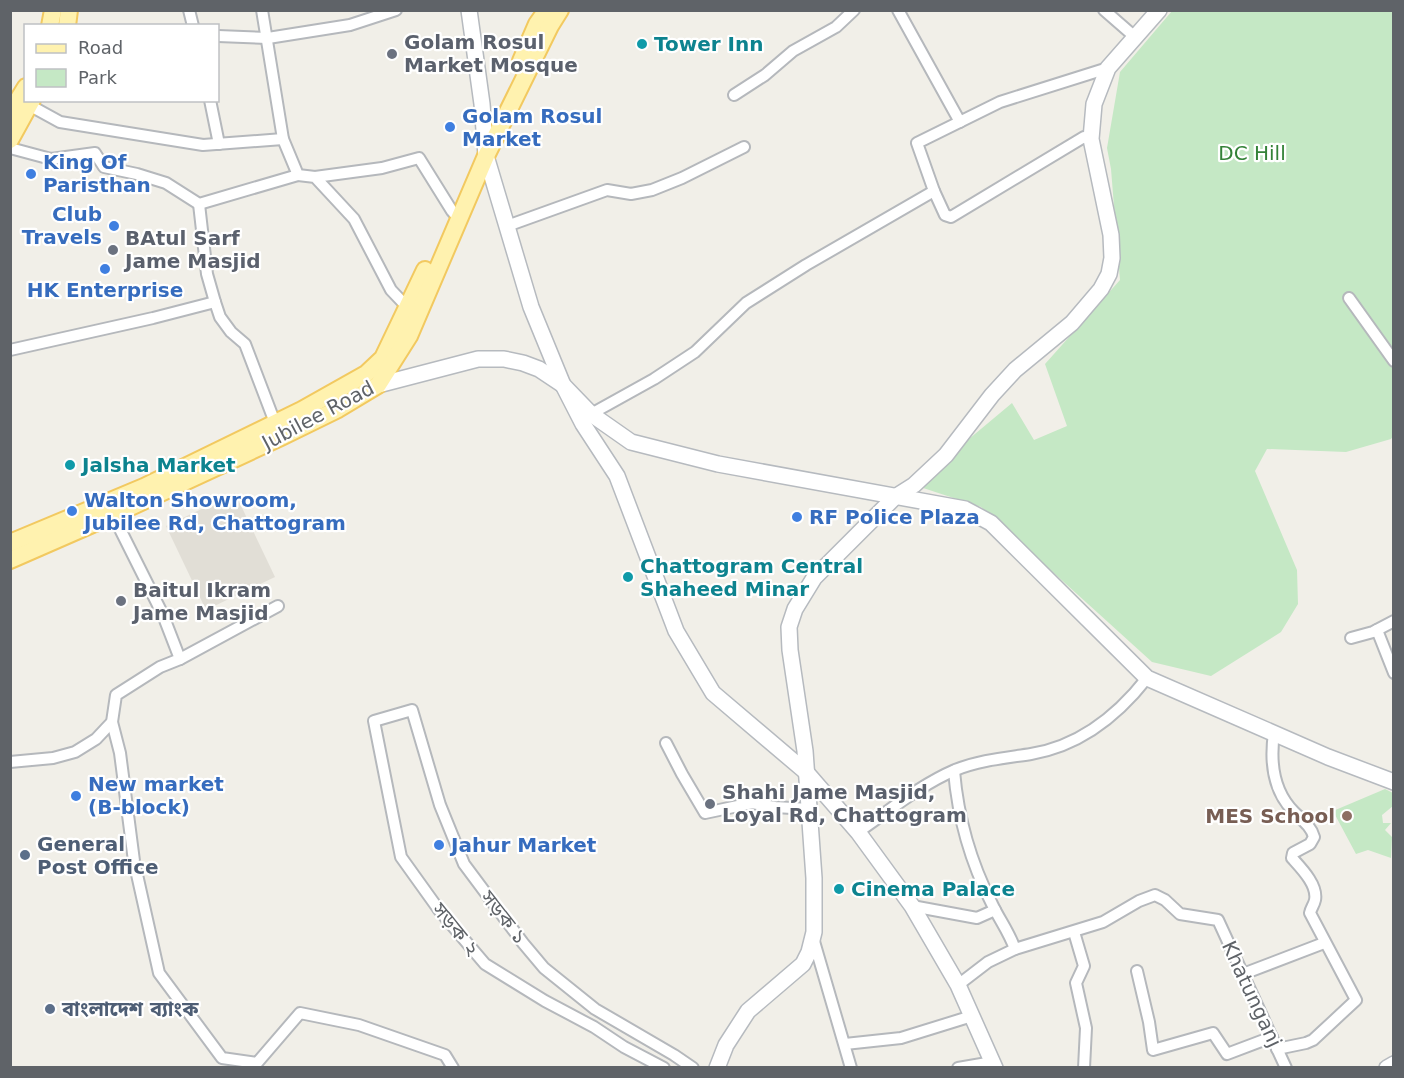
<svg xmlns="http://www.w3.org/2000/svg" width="1404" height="1078" viewBox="0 0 1404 1078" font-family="'DejaVu Sans','Noto Sans Bengali',sans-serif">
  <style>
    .education { fill: #e1ded6 }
    .green { fill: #c5e8c5 }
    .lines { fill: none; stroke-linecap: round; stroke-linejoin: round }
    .street-casing { stroke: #b5b8bc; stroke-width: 14 }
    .secondary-casing { stroke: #b6babf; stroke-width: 18 }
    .primary-casing { stroke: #f2c960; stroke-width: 20 }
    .street { stroke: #fff; stroke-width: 10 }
    .secondary { stroke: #fff; stroke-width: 15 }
    .primary { stroke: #fff2af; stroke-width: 16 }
    .culture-dot { fill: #0f9aa8; stroke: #fff; stroke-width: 2 }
    .worship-dot { fill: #6b7280; stroke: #fff; stroke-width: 2 }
    .shop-dot { fill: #3f7fe0; stroke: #fff; stroke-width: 2 }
    .education-dot { fill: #8d6e63; stroke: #fff; stroke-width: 2 }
    .service-dot { fill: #5c6f8a; stroke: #fff; stroke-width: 2 }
    .labels { text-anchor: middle; stroke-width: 4.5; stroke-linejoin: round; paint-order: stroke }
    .worship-label { font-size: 20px; font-weight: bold; fill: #5b616d; stroke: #fff; text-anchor: start }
    .culture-label { font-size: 20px; font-weight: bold; fill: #0d838f; stroke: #fff; text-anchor: start }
    .shop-label { font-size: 20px; font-weight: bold; fill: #366cbe; stroke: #fff; text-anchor: start }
    .park-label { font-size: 20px; fill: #348238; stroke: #fff }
    .street-label { font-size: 20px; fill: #5f6368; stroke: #fff }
    .education-label { font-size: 20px; font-weight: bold; fill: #785e54; stroke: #fff; text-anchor: end }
    .service-label { font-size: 20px; font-weight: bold; fill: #4e5e75; stroke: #fff; text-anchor: start }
  </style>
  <rect width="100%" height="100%" fill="#f1efe8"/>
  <!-- education -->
  <polygon class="education" points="235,493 275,577 206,610 166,526"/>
  <!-- green -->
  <g class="green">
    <polygon points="1172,11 1393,11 1393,436 1391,439 1346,452 1267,449 1255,471 1297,570 1298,604 1281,632 1211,676 1152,662 981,507 914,485 1012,403 1034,440 1067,426 1045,364 1120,280 1111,169 1107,148 1120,72"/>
    <polygon points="1385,789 1393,793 1393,806 1382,815 1383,823 1391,823 1385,830 1392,837 1391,858 1368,850 1356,854 1333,811"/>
  </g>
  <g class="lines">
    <!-- street casing -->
    <g class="street-casing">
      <g id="street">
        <polyline points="189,10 193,26"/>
        <polyline points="262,10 283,139 298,175 315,177 354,219 391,290 411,311"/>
        <polyline points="898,10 960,122"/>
        <polyline points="1104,10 1135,37"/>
        <polyline points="218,36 268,38 350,25 396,10"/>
        <polyline points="734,95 765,75 793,51 836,27 854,10"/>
        <polyline points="210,100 219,144"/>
        <polyline points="29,105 60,122 203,145 283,139"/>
        <polyline points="10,148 51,159 95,153 104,167 137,174 166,183 199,204 298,175"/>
        <polyline points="315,177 382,168 419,158 452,211 460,220"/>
        <polyline points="934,191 945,215 951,217 1084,137 1091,139"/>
        <polyline points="199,204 207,274 215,302 220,317 231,332 245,344 277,428"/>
        <polyline points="507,226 607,190 631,194 652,190 682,178 744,147"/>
        <polyline points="1349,298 1394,361"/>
        <polyline points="10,350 153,318 215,302"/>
        <polyline points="591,414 654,379 695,352 746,303 806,265 934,191 917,143 1000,102 1108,68"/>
        <polyline points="1377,630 1394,673"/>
        <polyline points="1351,638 1373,632 1394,621"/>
        <polyline points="180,659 278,606"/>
        <polyline points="112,722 120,753 134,861 159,973 222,1058 257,1063 300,1013 359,1025 445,1055 453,1068"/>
        <path d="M1274,733C1270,761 1273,791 1294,812C1302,820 1311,826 1314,837L1310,844L1293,853L1292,858C1301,868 1318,885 1315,900C1314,905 1311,908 1310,913L1356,1000L1313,1040L1306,1043L1277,1049"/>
        <polyline points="666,743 682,774 705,813 752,803 775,807 809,809"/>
        <polyline points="10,762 53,758 75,752 96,739 112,722 116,695 160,667 180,659 163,615 113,515"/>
        <path d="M954,771C958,818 970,861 992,904C999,919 1009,932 1015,949"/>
        <path d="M858,832C889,811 920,785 955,770C980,760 1005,758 1031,754C1079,746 1118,715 1147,678"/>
        <polyline points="912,906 977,918 995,910"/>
        <polyline points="1074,932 1084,966 1076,983 1086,1028 1084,1068"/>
        <polyline points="813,938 851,1068"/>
        <polyline points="1137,971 1149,1022 1153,1050 1213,1033 1227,1054 1272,1037"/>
        <polyline points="1243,974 1324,943"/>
        <polyline points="958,985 988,962 1015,949 1103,922 1139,901 1155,895 1165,900 1180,914 1218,920 1286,1068"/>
        <polyline points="845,1044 901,1038 972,1016"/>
        <polyline points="664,1068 624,1047 594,1027 545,1001 485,964 439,910 401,857 374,721 412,710 440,805 464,864 523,943 544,968 595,1009 674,1055 693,1068"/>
        <polyline points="958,1068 993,1062"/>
      </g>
    </g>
    <!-- secondary casing -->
    <g class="secondary-casing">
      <g id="secondary">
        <polyline points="469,10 482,104 486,156 531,307 563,385 583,424 617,476 676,631 713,693 806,772 858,832 912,906 958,985 995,1068"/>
        <polyline points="378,385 478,359 504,359 523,363 539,369 563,385 591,414 631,442 718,464 965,509 991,523 1147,678 1328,757 1394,782"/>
        <polyline points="717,1068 726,1045 748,1011 803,964 809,952 814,932 814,878 805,751 790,650 789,627 795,609 814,578 895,497 914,485 946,455 992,395 1015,370 1072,323 1101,289 1109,274 1112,258 1111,235 1091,139 1094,104 1108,68 1159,10"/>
        <polyline points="1387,1068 1394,1064"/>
      </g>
    </g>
    <!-- primary casing -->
    <g class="primary-casing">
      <g id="primary">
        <polyline points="50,26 53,10"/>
        <polyline points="67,26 69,10"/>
        <polyline points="521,61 537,24 547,10"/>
        <polyline points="10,113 26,87"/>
        <polyline points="10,140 32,100"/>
        <polyline points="10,543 144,487 302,410 366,374 383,358 425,270"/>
        <polyline points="10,560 113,515 281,437 338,409 378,385 409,336 486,156 550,26 560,10"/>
      </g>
    </g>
    <!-- street -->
    <use href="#street" class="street"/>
    <!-- secondary -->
    <use href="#secondary" class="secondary"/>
    <!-- primary -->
    <use href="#primary" class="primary"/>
  </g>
  <!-- markers -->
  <g class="culture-dot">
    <circle cx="642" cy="44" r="6"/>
    <circle cx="70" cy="465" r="6"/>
    <circle cx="628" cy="577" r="6"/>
    <circle cx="839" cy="889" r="6"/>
  </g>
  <g class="worship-dot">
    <circle cx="392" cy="54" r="6"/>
    <circle cx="113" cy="250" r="6"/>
    <circle cx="121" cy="601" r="6"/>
    <circle cx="710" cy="804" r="6"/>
  </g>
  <g class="shop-dot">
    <circle cx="450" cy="127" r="6"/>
    <circle cx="31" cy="174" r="6"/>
    <circle cx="114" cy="226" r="6"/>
    <circle cx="105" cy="269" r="6"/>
    <circle cx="72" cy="511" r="6"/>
    <circle cx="797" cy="517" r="6"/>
    <circle cx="76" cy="796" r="6"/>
    <circle cx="439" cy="845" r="6"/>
  </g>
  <circle class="education-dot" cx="1347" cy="816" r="6"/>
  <g class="service-dot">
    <circle cx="25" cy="855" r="6"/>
    <circle cx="50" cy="1009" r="6"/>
  </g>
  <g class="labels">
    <!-- worship labels -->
    <g class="worship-label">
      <text x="404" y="49">Golam Rosul<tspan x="404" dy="23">Market Mosque</tspan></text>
      <text x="125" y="245">BAtul Sarf<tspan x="125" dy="23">Jame Masjid</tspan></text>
      <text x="133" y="597">Baitul Ikram<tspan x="133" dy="23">Jame Masjid</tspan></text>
      <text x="722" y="799">Shahi Jame Masjid,<tspan x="722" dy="23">Loyal Rd, Chattogram</tspan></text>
    </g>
    <!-- culture labels -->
    <g class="culture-label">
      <text x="654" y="51">Tower Inn</text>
      <text x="82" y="472">Jalsha Market</text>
      <text x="640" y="573">Chattogram Central<tspan x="640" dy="23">Shaheed Minar</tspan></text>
      <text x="851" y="896">Cinema Palace</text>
    </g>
    <!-- shop labels -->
    <g class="shop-label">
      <text x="462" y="123">Golam Rosul<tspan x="462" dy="23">Market</tspan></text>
      <text x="43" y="169">King Of<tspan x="43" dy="23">Paristhan</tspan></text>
      <text x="102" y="221" text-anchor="end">Club<tspan x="102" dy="23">Travels</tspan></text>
      <text x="105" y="297" text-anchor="middle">HK Enterprise</text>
      <text x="84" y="507">Walton Showroom,<tspan x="84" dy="23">Jubilee Rd, Chattogram</tspan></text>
      <text x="809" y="524">RF Police Plaza</text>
      <text x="88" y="791">New market<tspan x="88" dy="23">(B-block)</tspan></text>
      <text x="451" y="852">Jahur Market</text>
    </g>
    <!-- park labels -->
    <g class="park-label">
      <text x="1252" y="160">DC Hill</text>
    </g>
    <!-- street labels -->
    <g class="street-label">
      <text transform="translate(318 415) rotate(-28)" y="7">Jubilee Road</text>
      <text transform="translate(504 917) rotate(52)" y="7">সড়ক ১</text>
      <text transform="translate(456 929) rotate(51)" y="7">সড়ক ২</text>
      <text transform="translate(1252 994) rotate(65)" y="7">Khatunganj</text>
    </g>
    <!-- education labels -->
    <g class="education-label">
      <text x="1335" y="823">MES School</text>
    </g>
    <!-- service labels -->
    <g class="service-label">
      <text x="37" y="851">General<tspan x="37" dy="23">Post Office</tspan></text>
      <text x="62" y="1016">বাংলাদেশ ব্যাংক</text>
    </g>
  </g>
  <!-- border -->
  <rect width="1404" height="1078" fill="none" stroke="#5f6368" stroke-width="24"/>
  <!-- legend -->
  <rect x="24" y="24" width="195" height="78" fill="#ffffff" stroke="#bfc1c3" stroke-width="1.5"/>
  <rect x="36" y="44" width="30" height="9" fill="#fff2af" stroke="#bfc1c3" stroke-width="1.5"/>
  <text x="78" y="54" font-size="18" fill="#5f6368">Road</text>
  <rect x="36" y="69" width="30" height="18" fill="#c5e8c5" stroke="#bfc1c3" stroke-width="1.5"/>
  <text x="78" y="84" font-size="18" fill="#5f6368">Park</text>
</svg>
